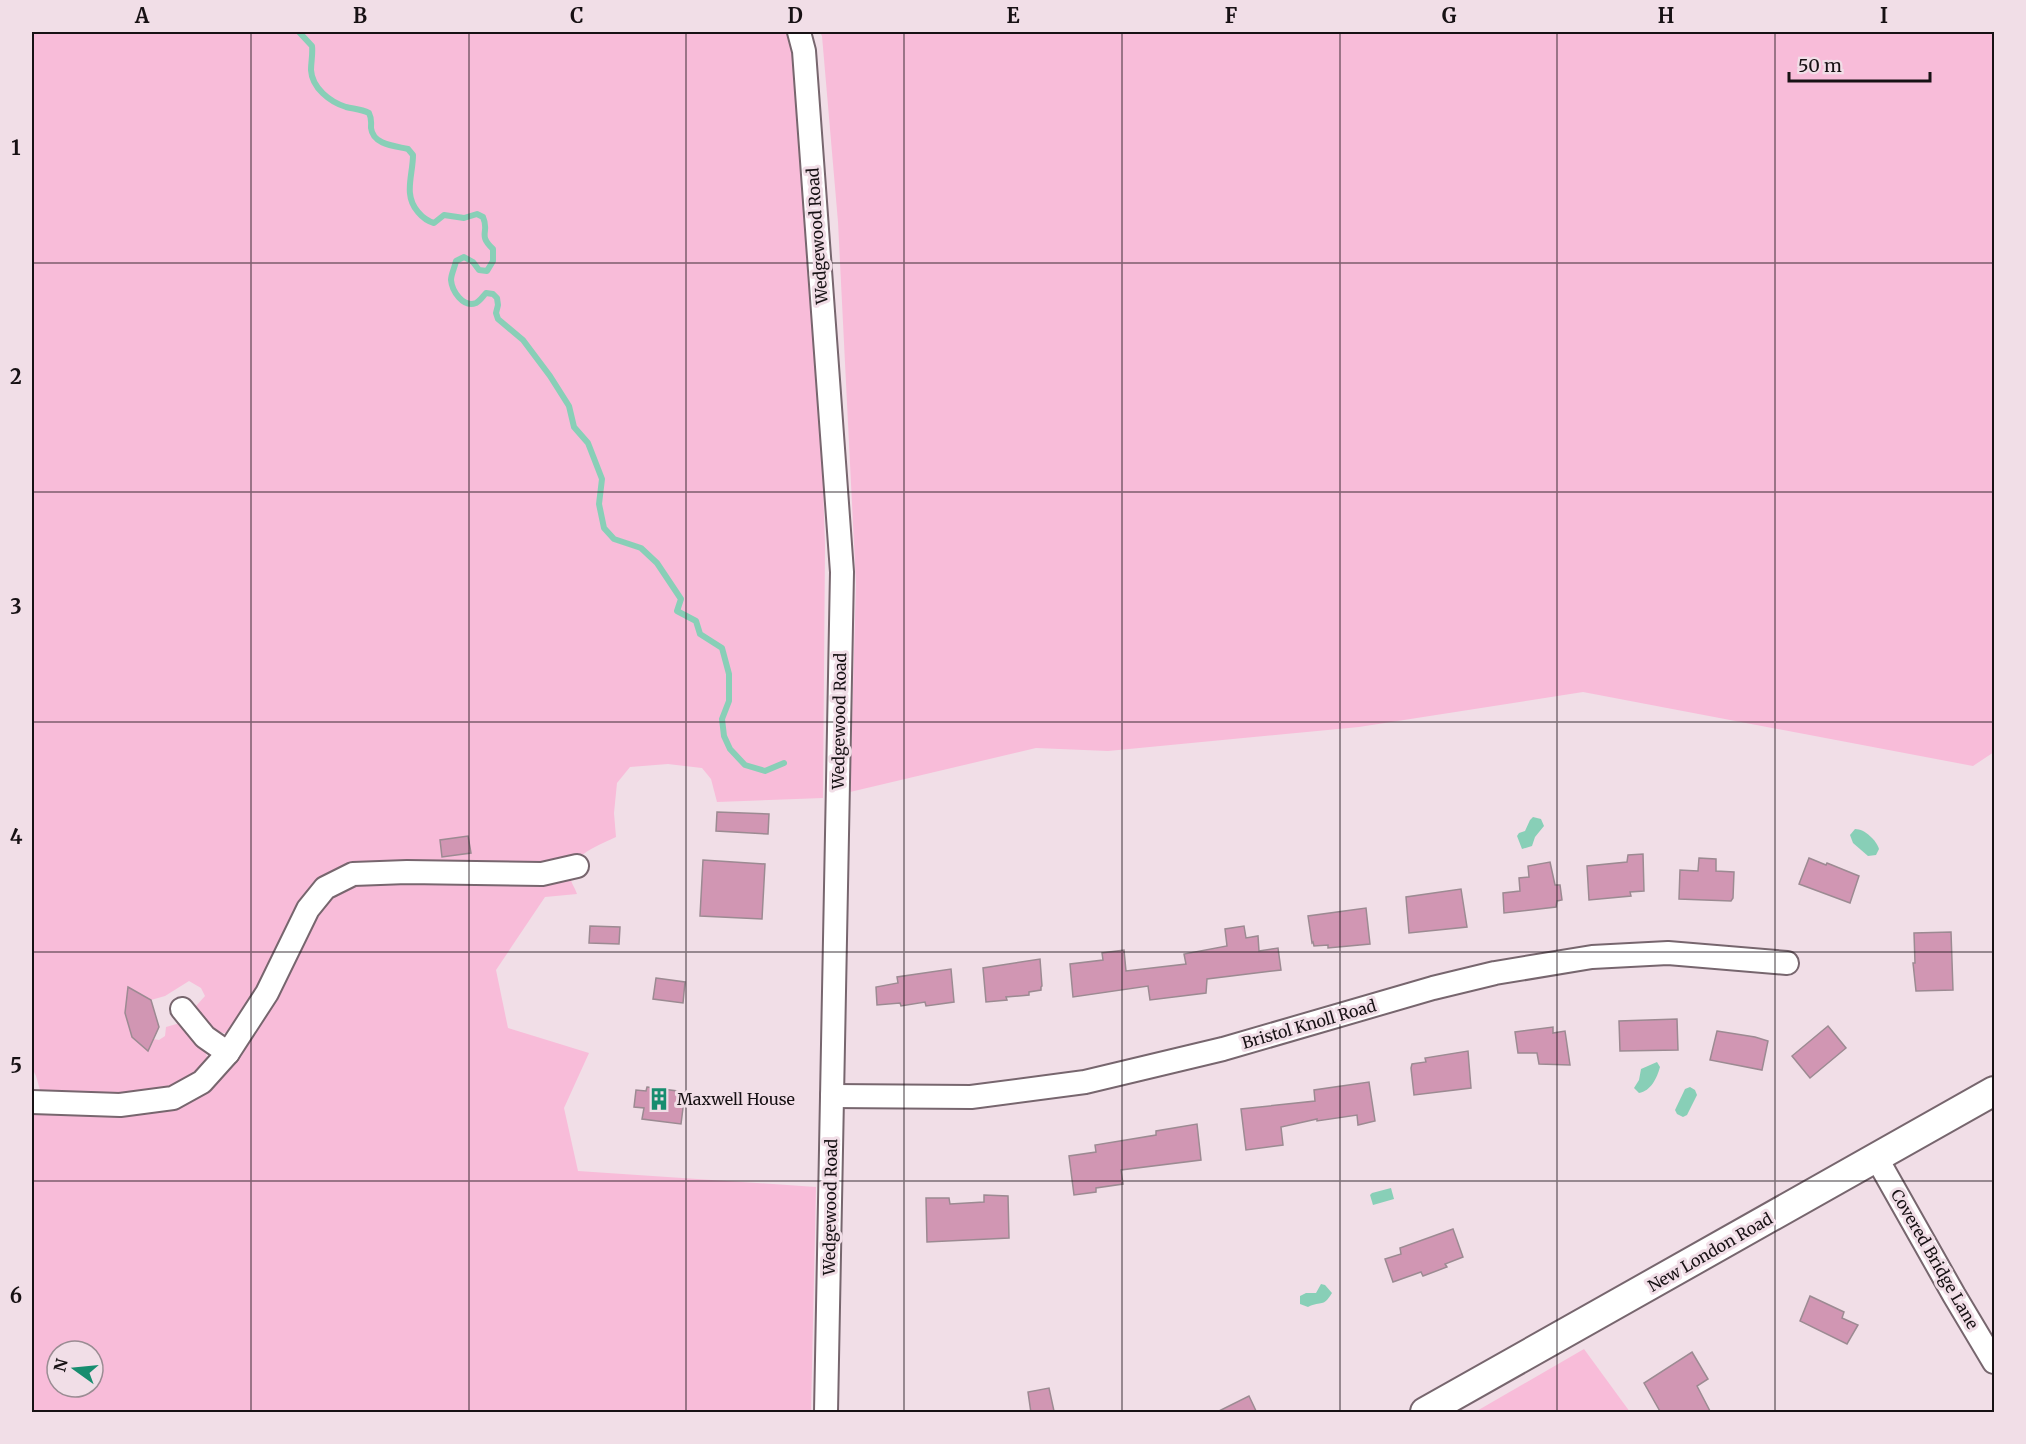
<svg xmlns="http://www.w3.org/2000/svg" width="2026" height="1444" viewBox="0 0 2026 1444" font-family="Merriweather,serif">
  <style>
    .green { fill: #f8bcd9; fill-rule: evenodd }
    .water { fill: #88cfb7 }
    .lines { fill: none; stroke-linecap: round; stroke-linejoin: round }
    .stream { stroke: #88cfb7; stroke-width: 6 }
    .building { fill: #d196b3; stroke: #9c8a92; stroke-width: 1.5 }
    .minor-casing { stroke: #77666e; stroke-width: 26 }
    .major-casing { stroke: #77666e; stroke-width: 32 }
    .minor { stroke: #fff; stroke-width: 22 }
    .major { stroke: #fff; stroke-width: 28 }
    .grid { fill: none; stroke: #171114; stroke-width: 1.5; stroke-opacity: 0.55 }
    .labels { text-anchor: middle; stroke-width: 6; stroke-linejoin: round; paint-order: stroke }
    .street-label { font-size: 16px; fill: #171114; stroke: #f1dee7 }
    .poi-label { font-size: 16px; fill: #171114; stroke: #f1dee7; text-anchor: start }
    .neatline { fill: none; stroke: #171114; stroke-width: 2 }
    .grid-label { font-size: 20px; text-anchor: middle; font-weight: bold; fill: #171114 }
  </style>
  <rect width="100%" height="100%" fill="#f1dee7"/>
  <!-- green -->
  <g class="green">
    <path d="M32,32H790L796,56L820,391L825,545L823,798L717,802L711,779L702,768L668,764L630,767L617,783L614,813L616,837C602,844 568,856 570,876C570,881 575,888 577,894L545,897L496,970L508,1028L589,1053L564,1108L578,1171L816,1187L811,1412H32V1099L42,1097L36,1076L32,1068ZM189,981L201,988L205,996L196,1006V1014C210,1029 214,1033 235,1034L209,1063L203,1045L180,1023L166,1027L165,1036L159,1040L153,1039L128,987L151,1000L165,996ZM57,1351H93V1387H57Z"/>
    <polygon points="820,32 1994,32 1994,752 1973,766 1583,692 1359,727 1108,751 1036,748 850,792 856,584 838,222 822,36"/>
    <polygon points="1584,1349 1630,1412 1475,1412"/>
  </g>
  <!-- water -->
  <g class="water">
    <polygon points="1533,817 1541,819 1544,826 1535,837 1532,846 1522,849 1517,836 1519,833 1525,831 1530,820"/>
    <path d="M1855,829C1865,829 1876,840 1879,849L1876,855L1868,856L1853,843L1850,835Z"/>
    <path d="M1657,1062L1660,1067C1657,1078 1651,1091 1639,1093L1634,1088L1639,1080L1641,1069Z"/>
    <polygon points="1690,1087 1695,1090 1697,1095 1687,1115 1683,1117 1677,1114 1675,1110 1685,1089"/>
    <polygon points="1391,1188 1394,1199 1373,1205 1370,1195 1372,1193"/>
    <path d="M1321,1284L1325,1285L1332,1293C1323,1308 1322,1300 1308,1307L1300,1304V1296L1306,1293H1316Z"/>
  </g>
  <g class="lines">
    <!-- stream -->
    <path class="stream" d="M299,32L312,46C313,54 311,62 311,70C312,88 330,102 346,107C354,109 361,109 369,113C372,119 371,121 371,128C373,145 395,146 408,149L413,155C413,175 403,195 418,212C423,218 427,221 434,223L444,215L464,218L477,214L483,217C490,233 477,234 493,249V261L487,271L479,270L473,262L464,257L456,261C455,267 451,274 451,280C452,291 463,308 476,303C480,301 483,296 486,293L493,294L497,298L498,305L496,313L498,319L523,340L550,376L569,406L574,427L588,443L602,479L599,504L604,528L614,539L641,548L657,563L681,599L677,611L696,621L700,634L722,648L729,674V701L722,719L724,736L730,749L745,765L765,771L784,763"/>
  </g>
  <!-- building -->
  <g class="building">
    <polygon points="717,812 769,814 768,834 716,831"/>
    <polygon points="468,836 471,853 442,857 440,840"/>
    <polygon points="1643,854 1644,891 1630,892 1631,896 1589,900 1587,866 1627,862 1628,855"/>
    <polygon points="1699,858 1716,859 1716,871 1734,872 1733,898 1731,901 1679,899 1680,870 1698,871"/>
    <polygon points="1809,858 1826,865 1827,863 1859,876 1850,903 1799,884"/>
    <polygon points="703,860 765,864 762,919 700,916"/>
    <polygon points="1550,862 1555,885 1560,885 1562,900 1557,901 1556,907 1504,913 1503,893 1520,891 1519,878 1529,877 1528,866"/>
    <polygon points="1461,889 1467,927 1409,933 1406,897"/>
    <polygon points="1366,908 1370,944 1328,948 1328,945 1314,946 1313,942 1312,943 1308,916"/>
    <polygon points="590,926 620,927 619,944 589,943"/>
    <polygon points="1244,926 1246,938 1258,936 1259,951 1278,948 1281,970 1207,979 1206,993 1150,1000 1148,986 1073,997 1070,964 1103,960 1102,953 1124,950 1126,971 1186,964 1184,954 1227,946 1225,929"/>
    <polygon points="1951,932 1953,990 1916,991 1913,963 1915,963 1914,933"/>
    <polygon points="1040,959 1042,986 1041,987 1041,990 1029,992 1029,995 1006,997 1007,1000 986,1002 983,968"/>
    <polygon points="951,969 954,1002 926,1006 925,1002 901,1006 900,1003 877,1005 876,987 898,983 897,977"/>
    <polygon points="656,978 685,982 683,1003 653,999"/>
    <polygon points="128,987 151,1000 159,1027 148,1051 132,1037 125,1013"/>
    <polygon points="1677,1019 1678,1050 1620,1051 1619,1021"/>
    <polygon points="1828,1026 1846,1048 1810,1078 1792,1056"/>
    <polygon points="1553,1027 1553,1033 1565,1031 1570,1065 1539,1064 1537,1053 1518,1053 1515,1032"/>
    <polygon points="1717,1031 1755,1037 1768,1041 1762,1070 1710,1060"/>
    <polygon points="1468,1051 1471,1088 1414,1095 1411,1068 1412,1064 1426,1062 1425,1058"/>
    <polygon points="1369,1082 1375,1121 1358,1125 1357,1115 1317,1121 1317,1119 1281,1127 1283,1145 1246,1150 1241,1109 1315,1101 1314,1090"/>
    <polygon points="647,1087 685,1092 681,1124 642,1119 644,1108 634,1107 636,1090 646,1091"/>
    <polygon points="1197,1124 1201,1160 1121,1170 1123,1184 1096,1188 1096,1192 1074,1195 1069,1156 1096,1152 1095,1145 1156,1135 1156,1131"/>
    <polygon points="984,1195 1008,1196 1009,1238 927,1242 926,1198 949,1198 950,1204 984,1202"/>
    <polygon points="1453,1229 1463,1257 1445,1264 1447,1267 1423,1276 1421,1272 1393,1282 1385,1259 1401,1254 1400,1248"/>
    <polygon points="1810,1296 1844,1312 1842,1318 1858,1325 1847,1344 1800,1321"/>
    <polygon points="1692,1352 1708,1379 1697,1386 1711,1413 1661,1413 1644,1383"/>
    <polygon points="1049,1388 1054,1411 1031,1413 1028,1392"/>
    <polygon points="1249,1396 1257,1413 1215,1413"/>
  </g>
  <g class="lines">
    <!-- minor casing -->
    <g class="minor-casing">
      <g id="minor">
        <polyline points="799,32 804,51 842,572 826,1412"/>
        <polyline points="182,1009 205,1037 228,1053"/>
        <polyline points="832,1096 971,1097 1085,1082 1223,1049 1433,988 1495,973 1592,957 1668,953 1787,963"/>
        <polyline points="32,1102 120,1105 173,1098 202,1082 228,1053 267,993 308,909 325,888 353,874 407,872 542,874 577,866"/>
        <polyline points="1876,1157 1954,1295 1994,1362"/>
      </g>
    </g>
    <!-- major casing -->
    <g class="major-casing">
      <polyline id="major" points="1425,1412 1994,1091"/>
    </g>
    <!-- minor -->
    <use href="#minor" class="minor"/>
    <!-- major -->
    <use href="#major" class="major"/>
  </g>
  <!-- grid -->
  <path class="grid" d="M251,32V1412M469,32V1412M686,32V1412M904,32V1412M1122,32V1412M1340,32V1412M1557,32V1412M1775,32V1412M32,263H1994M32,492H1994M32,722H1994M32,952H1994M32,1181H1994"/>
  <!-- icons -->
  <defs>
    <g id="building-bare" transform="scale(1.8)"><path d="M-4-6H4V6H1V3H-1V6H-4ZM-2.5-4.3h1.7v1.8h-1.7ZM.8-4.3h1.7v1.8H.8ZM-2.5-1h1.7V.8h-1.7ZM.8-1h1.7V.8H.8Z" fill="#178d6f" stroke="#f1dee7" stroke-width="2.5" paint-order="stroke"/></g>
  </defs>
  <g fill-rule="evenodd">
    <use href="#building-bare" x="659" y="1099"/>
  </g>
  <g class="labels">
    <!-- street labels -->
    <g class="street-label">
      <text transform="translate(817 236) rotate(-94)" y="6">Wedgewood Road</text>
      <text transform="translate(839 721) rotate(-89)" y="6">Wedgewood Road</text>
      <text transform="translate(1309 1024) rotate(-16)" y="6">Bristol Knoll Road</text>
      <text transform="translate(830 1207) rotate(-89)" y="6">Wedgewood Road</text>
      <text transform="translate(1710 1252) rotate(-30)" y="6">New London Road</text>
      <text transform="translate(1935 1259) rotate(60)" y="6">Covered Bridge Lane</text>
    </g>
    <!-- poi labels -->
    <g class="poi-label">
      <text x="677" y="1105">Maxwell House</text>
    </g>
  </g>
  <!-- border -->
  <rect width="2026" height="1444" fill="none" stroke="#f1dee7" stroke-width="66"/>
  <!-- north arrow -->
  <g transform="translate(75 1369) rotate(285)"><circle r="28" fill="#f1dee7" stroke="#9a8c93" stroke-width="1.5"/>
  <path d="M0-4.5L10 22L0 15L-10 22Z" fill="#178d6f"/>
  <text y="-9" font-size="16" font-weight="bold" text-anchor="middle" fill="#171114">N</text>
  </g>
  <!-- scale -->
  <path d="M1789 72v9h141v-9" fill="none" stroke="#171114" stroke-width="3"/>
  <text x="1798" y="72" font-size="18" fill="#171114" stroke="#f1dee7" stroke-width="4.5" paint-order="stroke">50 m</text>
  <rect x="33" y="33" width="1960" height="1378" class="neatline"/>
  <g class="grid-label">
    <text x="142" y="23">A</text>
    <text x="360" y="23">B</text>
    <text x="577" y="23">C</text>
    <text x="795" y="23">D</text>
    <text x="1013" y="23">E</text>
    <text x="1231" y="23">F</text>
    <text x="1449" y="23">G</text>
    <text x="1666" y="23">H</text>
    <text x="1884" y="23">I</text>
    <text x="16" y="155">1</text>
    <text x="16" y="384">2</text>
    <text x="16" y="614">3</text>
    <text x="16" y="844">4</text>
    <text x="16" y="1073">5</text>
    <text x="16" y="1303">6</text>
  </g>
</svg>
